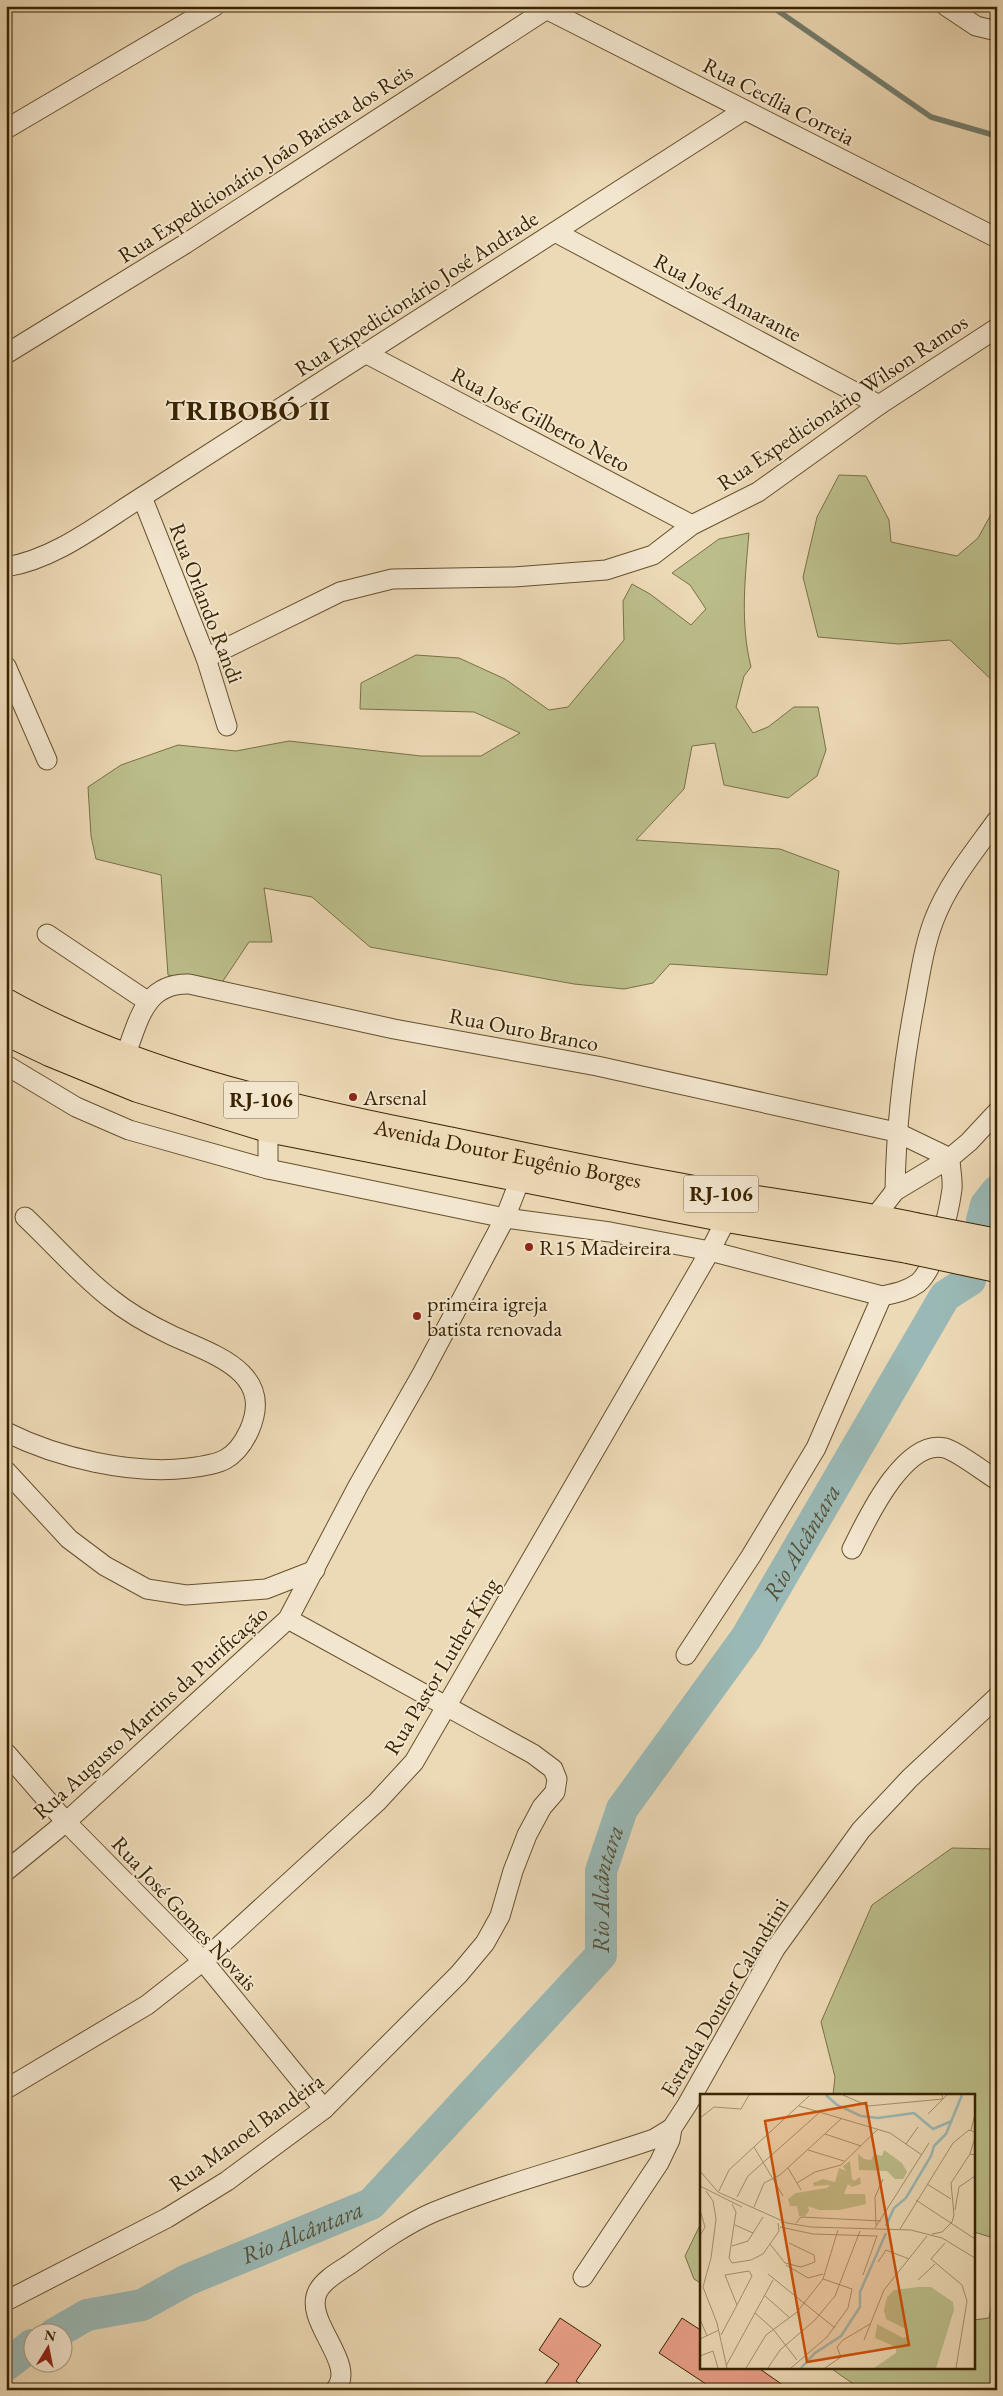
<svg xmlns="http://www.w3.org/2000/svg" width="1003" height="2396" viewBox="0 0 1003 2396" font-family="'EB Garamond',serif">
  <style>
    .green { fill: #bbbe8b; stroke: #7a7046 }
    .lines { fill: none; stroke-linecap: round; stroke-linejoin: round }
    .stream { stroke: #737d6d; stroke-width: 5.5 }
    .river { stroke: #9ab9b6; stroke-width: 32 }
    .building { fill: #e49c84; stroke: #392300 }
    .minor-casing { stroke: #66502d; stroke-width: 21 }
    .highway-casing { stroke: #392300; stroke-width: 30 }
    .minor { stroke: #f3e6cf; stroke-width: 19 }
    .highway { stroke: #ecd9b5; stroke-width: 28 }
    .highway-bridge-casing { stroke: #392300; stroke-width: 30; stroke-linecap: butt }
    .highway-bridge { stroke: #ecd9b5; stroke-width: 28 }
    .poi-dot { fill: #8f2418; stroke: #f3e6cf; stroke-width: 2 }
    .labels { text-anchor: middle; stroke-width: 4; stroke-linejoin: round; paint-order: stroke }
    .shield { fill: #f3e6cf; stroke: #715e3e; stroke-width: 1 }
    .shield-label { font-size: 21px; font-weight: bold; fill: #392300 }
    .street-label { font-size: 22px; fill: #392300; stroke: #f3e6cf }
    .poi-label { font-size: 22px; fill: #392300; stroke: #f3e6cf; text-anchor: start }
    .water-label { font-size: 24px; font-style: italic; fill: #565037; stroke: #f3e6cf }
    .district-label { font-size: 28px; font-weight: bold; letter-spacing: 1px; fill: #392300; stroke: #f3e6cf }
    .inset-river { fill: none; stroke: #9ab9b6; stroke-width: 2.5 }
    .inset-road { fill: none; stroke: #a4906d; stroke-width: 1 }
    .view { fill: #ce510a; fill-opacity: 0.15; stroke: #ce510a; stroke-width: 2.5 }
    .inset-edge { fill: none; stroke: #392300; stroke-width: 2.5 }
  </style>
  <rect width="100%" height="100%" fill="#ecd9b5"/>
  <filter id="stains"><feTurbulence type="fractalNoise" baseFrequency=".004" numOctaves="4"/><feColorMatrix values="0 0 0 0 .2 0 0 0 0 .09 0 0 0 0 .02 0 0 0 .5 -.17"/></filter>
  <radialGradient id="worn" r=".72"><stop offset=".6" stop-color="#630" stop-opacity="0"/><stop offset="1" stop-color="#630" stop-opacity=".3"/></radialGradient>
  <!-- green -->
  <g class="green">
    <polygon points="839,475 866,476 889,520 891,542 957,556 978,538 994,509 997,510 997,685 950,640 899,644 818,637 803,577 817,517"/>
    <path d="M749,533C745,578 740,623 751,667L744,676L736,707L753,733L768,727L794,707H818L826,750L817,776L788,798L724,785L715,743L692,746L684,789L636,840L780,849L839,871L827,975L670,964L653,983L624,989L574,984L370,947L312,897L264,888L272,942H249L221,984L168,975L161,875L96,859L91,836L88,787L121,765L178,745L236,751L289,741L421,756H481L520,733L474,712L360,709L361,683L416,655L459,658L505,679L549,710L568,707L624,640L623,601L632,584L650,594L691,625L706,609L690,585L672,573L719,539Z"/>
    <polygon points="952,1848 997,1849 997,2239 974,2232 974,2095 833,2095 835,2077 821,2022 872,1905"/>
    <polygon points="702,2221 702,2284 694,2279 685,2256"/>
    <polygon points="997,2283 997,2390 862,2390 829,2367 974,2367 974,2320 989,2318"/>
  </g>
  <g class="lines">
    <!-- stream -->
    <polyline class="stream" points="771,6 931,117 997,136"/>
    <!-- river -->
    <g class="river">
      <polyline points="982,1220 986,1205 997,1191"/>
      <path id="s1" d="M54,2334L87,2315L142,2305L187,2280L371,2204L601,1955V1871L622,1809L746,1638L945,1296L970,1280"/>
      <polyline points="6,2365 32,2345"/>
    </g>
  </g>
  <!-- building -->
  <g class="building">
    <polygon points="560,2318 601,2345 576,2381 589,2390 541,2390 559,2364 539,2350"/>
    <polygon points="682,2318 702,2331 702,2367 757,2367 790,2390 715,2390 659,2353"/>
  </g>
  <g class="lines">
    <!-- minor casing -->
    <g class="minor-casing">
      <g id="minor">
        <polyline points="540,6 997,238"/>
        <polyline points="946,6 976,26 997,31"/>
        <polyline points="6,129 215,6"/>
        <polyline points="555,232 879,405"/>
        <polyline points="6,354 185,244 547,9"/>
        <polyline points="367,354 692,525"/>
        <polyline points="142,497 206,658 227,726"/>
        <path d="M6,567C56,559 100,523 142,497L743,111"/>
        <polyline points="206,658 340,592 392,579 514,577 606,570 653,555 692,525 758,492 879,405 997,328"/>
        <polyline points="6,666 47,760"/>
        <polyline points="47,934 147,1001"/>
        <path d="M6,1065L76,1107L129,1130L268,1169L505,1218L610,1232L710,1251L882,1296C896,1293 907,1291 918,1283C936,1268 949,1212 952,1189C953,1179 950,1168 950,1158L896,1132L597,1066L394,1029L189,984C144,983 139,1021 125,1056"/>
        <polyline points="268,1128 268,1169"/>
        <path d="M895,1191C896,1127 903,1065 915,1002C920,975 924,946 934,920C948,883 974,852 997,820"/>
        <polyline points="874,1218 895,1191 950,1158 969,1142 997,1112"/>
        <path d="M6,1432C58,1458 132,1475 189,1468C220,1464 235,1461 249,1431C276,1371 211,1354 171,1335C152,1326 126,1311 110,1298C79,1274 53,1243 25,1217"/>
        <polyline points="6,1471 69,1539 105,1566 147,1589 186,1595 266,1589 315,1570"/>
        <path d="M852,1549C866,1521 904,1438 945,1448C957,1451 984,1472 997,1480"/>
        <polyline points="686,1655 751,1556 816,1448 882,1296"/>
        <polyline points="6,1753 66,1822 203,1961 324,2109"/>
        <polyline points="6,1871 66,1822 288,1619 358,1486 422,1374 505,1218 521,1177"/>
        <polyline points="6,2089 147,2005 203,1961 377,1802 414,1762 710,1251 727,1218"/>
        <polyline points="583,2277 659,2163 670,2140 672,2128 687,2105 775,1949 861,1830 910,1778 997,1697"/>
        <polyline points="6,2301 167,2218 227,2181 324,2109 459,1974 485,1943 500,1916 513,1871 527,1835 542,1807 555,1792 557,1779 553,1769 533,1754 288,1619"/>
        <path d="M335,2390C359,2364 302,2321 318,2291C325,2278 342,2270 353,2262C378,2244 406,2224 434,2212C505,2183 581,2164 654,2139L672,2128"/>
      </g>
    </g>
    <!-- highway casing -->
    <g class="highway-casing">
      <g id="highway">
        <path id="s2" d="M6,1003C127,1071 278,1107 414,1134C502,1152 589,1171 678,1187C757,1202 837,1210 915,1227"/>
        <polyline points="6,1031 50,1052 138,1088 268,1128 727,1218 908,1249"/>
      </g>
    </g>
    <!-- minor -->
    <use href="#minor" class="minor"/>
    <!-- highway -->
    <use href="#highway" class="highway"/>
    <!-- highway-bridge casing -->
    <g class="highway-bridge-casing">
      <g id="highway-bridge">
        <polyline points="915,1227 997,1243"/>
        <polyline points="908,1249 997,1268"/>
      </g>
    </g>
    <!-- highway-bridge -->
    <use href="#highway-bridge" class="highway-bridge"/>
  </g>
  <!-- markers -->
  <g class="poi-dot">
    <circle cx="353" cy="1097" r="5"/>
    <circle cx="529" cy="1247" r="5"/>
    <circle cx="417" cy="1316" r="5"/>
  </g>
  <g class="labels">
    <!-- shield labels -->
    <g class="shield">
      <rect x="223.5" y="1081.5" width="75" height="37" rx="4"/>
      <rect x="683.5" y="1175.5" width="75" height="37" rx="4"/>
    </g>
    <g class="shield-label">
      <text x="261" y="1107">RJ-106</text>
      <text x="721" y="1201">RJ-106</text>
    </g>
    <!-- street labels -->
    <g class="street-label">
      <text transform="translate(779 101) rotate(27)" y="8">Rua Cecília Correia</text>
      <text transform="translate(265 163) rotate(-33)" y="8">Rua Expedicionário João Batista dos Reis</text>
      <text transform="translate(416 293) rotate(-33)" y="8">Rua Expedicionário José Andrade</text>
      <text transform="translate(728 297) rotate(28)" y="8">Rua José Amarante</text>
      <text transform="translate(842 402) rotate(-34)" y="8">Rua Expedicionário Wilson Ramos</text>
      <text transform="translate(541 419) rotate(28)" y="8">Rua José Gilberto Neto</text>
      <text transform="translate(207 603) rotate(69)" y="8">Rua Orlando Randi</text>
      <text transform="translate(524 1029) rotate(11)" y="8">Rua Ouro Branco</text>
      <text dy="8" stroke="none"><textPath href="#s2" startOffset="526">Avenida Doutor Eugênio Borges</textPath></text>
      <text transform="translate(441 1666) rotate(-59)" y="8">Rua Pastor Luther King</text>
      <text transform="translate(150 1712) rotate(-42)" y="8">Rua Augusto Martins da Purificação</text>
      <text transform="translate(185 1913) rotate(47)" y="8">Rua José Gomes Novais</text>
      <text transform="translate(724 1997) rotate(-59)" y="8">Estrada Doutor Calandrini</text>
      <text transform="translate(246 2132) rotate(-36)" y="8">Rua Manoel Bandeira</text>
    </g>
    <!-- poi labels -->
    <g class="poi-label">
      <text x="363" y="1105">Arsenal</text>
      <text x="539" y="1255">R15 Madeireira</text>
      <text x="427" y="1311">primeira igreja<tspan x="427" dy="25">batista renovada</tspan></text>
    </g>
    <!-- water labels -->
    <g class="water-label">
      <text dy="8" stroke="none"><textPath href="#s1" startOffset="1155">Rio Alcântara</textPath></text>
      <text dy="8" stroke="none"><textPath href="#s1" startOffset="750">Rio Alcântara</textPath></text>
      <text dy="8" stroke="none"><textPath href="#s1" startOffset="270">Rio Alcântara</textPath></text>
    </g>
    <!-- district labels -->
    <g class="district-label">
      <text x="248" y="420">TRIBOBÓ II</text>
    </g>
  </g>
  <!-- overview -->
  <g transform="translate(700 2094)">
    <rect width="275" height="275" fill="#ecd9b5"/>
    <path d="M184,56L202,69L207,78L203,85H195L187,77L159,76L158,60L164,65L171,66L174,60L182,62ZM150,67L152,85L154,87L160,83L161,90L152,93L148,90L144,100H165L166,110L140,116H119L108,112L109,117L105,122H99L97,112H90L88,105L96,99L127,94L130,91L114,92L113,89L123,85L135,88L139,74L146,77L143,72ZM218,193H231L253,208L254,216L236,274H174L196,259V253L175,244L177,230L203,244L206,243V235L186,225L184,216L187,203L194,196Z" fill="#bbbe8b"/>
    <path class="inset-river" d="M126,1L137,11L161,22L178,24L214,19L233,35L252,27M186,132L194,114L206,104L231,62L234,52L246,40L262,1M101,274L115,259L141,242L160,213V198L186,139"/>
    <path class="inset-road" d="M143,1L168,12L243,5L247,1M99,12L190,39L222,61M228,20L243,5L242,1M0,24L14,13L41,15L49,1M271,36L275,20M125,40L161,52M206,50L218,33M54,53L83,102M108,56L144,67M270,60L275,43M88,74L101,96M0,77L18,98L87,129L111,133L211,136L242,144L275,164M97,89L115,78L141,71L178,35M227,90L251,105M0,92L42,113M6,97L13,107L16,125L11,164L3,193L17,229L27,274M19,97L29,76L109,2M37,103L48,82L120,18M216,106L275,145M32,110L36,118L29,164L32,169L51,166L63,160L79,137L78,129M54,113L64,89L80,81L142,24M0,116L5,133L0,142M255,116L259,93L275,82M96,129L101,123L181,127M35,131L53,139M176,131L175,103L183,85M80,133L113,140L177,142L163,181M175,134L229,49M200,135L253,49L269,36L275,38M232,140L242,138L252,128L254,121L251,89L270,60L275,61M245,149L231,165L262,191L267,207L256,274M70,150L85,169L101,173L115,168L114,161L89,149M32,152L48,147L63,123M178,168L186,156L209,165M86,171L108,184L123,180M68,180L135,234M218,186L235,170M64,201L90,224M55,219L73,235L97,266M0,225L7,242M21,241L37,211L52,182L49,177L25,181L37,211M0,245L19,236M164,246L184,196L227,142M0,262L13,257L18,274M26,272L73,186M46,274L66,241L97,218L123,185L138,136M68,274L80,256L115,226L135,202L160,137M91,274L127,243L148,214L152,195L123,185M125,274L141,263L137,253L143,246L170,230"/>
    <path class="view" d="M166,9L209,251L107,268L65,27Z"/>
    <rect width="275" height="275" class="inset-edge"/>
  </g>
  <!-- margin -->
  <rect width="1003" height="2396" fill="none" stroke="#ecd9b5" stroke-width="25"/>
  <rect x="8" y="8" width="988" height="2381" fill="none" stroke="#392300" stroke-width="2.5"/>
  <rect x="12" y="12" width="978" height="2371" fill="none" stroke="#392300"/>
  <!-- north arrow -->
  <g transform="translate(48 2348) rotate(10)"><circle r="24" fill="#f3e6cf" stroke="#a9987c"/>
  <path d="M0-4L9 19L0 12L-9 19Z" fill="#8f2418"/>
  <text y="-8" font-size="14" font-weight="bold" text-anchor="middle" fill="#392300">N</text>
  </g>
  <rect width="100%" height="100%" filter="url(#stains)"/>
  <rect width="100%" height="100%" fill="url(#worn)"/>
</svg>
